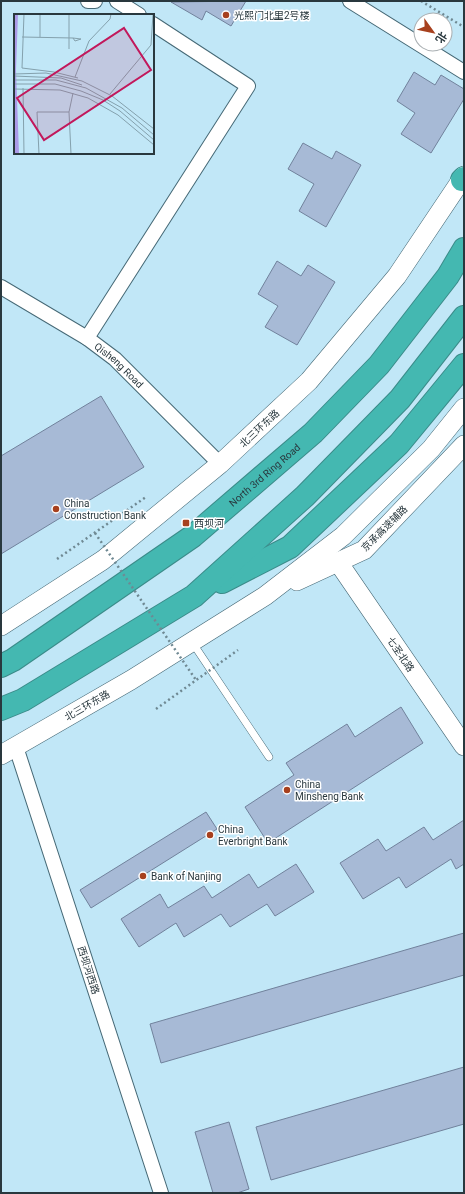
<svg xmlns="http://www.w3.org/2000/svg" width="465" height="1194" viewBox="0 0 465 1194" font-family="Roboto,'Noto Sans SC',sans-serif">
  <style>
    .building { fill: #a7bad6; stroke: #71829c }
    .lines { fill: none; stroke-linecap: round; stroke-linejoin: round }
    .lane-casing { stroke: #466976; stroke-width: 8 }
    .street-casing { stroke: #466976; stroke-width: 16 }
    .secondary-casing { stroke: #466976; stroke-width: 20 }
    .highway-casing { stroke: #3b8b89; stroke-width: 24 }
    .path { stroke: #6f8993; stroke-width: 2.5; stroke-dasharray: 2 3; stroke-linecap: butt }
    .lane { stroke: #fff; stroke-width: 7 }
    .street { stroke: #fff; stroke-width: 14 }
    .secondary { stroke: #fff; stroke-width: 19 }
    .highway { stroke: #44b8b1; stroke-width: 22 }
    .path-bridge { stroke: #6f8993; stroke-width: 2.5; stroke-dasharray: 2 3; stroke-linecap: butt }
    .poi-dot { fill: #a7401e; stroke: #fff; stroke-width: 1.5 }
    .labels { text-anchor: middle; stroke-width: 3; stroke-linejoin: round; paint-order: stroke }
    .poi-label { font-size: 10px; fill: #29383e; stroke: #fff; text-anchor: start }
    .street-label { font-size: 10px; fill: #29383e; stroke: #fff }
    .inset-road { fill: none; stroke: #84a1ad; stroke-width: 1 }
    .view { fill: #c2185b; fill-opacity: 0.15; stroke: #c2185b; stroke-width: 2 }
    .inset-edge { fill: none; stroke: #29383e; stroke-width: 2 }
  </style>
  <rect width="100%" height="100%" fill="#c1e7f7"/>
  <!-- building -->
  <g class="building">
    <polygon points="246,1 231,26 206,11 202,20 171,2"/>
    <polygon points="414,72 435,85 441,75 464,89 464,99 431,153 401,134 415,113 397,101"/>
    <polygon points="303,143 332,159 336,151 361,165 326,227 299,211 314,184 288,169"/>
    <polygon points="277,261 301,276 308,265 335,282 297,345 265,327 278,306 258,294"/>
    <polygon points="101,396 144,467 1,554 1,456"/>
    <polygon points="401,707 423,743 268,843 245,807 294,775 286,763 347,724 355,737"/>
    <polygon points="206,812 217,829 91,908 80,890"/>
    <polygon points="464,820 464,864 456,869 451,859 406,888 399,877 363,899 340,863 378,839 386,851 424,827 433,840"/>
    <polygon points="296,864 314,892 275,916 267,904 230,927 221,914 184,937 176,923 139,947 121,919 160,894 168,908 204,886 212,898 249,874 258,888"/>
    <polygon points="464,933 464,975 161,1063 150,1024"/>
    <polygon points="464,1067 464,1124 271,1180 256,1127"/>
    <polygon points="229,1122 249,1189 237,1193 213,1193 195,1132"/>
  </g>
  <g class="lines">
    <!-- lane casing -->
    <g class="lane-casing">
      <polyline id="lane" points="192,642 269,757"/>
    </g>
    <!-- street casing -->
    <g class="street-casing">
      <g id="street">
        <polyline points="88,1 95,1"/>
        <polyline points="117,1 139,15"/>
        <polyline points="350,1 464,72"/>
        <path id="s1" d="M1,287L87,338L115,359L220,464"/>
        <polyline points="87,338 248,86 153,24"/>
        <polyline points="16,747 161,1193"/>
      </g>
    </g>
    <!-- secondary casing -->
    <g class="secondary-casing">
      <g id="secondary">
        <polyline points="338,562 464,746"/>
        <polyline points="297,581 364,550 464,445"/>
        <polyline points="1,626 103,560 220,464 309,381 397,276 464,176"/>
        <polyline points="1,755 131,680 265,596 343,536 431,449 464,408"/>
      </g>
    </g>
    <!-- highway casing -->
    <g class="highway-casing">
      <g id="highway">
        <polyline points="462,180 464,178"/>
        <polyline points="222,582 290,547 399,444 464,365"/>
        <path id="s2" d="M1,666L13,660L193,536L313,433L379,365L448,276L464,249"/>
        <polyline points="1,709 23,700 194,596 305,496 400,399 464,317"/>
      </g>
    </g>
    <!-- path -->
    <g class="path">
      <polyline points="421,1 464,27"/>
      <polyline points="57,559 146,497"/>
    </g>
    <!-- lane -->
    <use href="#lane" class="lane"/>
    <!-- street -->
    <use href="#street" class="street"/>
    <!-- secondary -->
    <use href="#secondary" class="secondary"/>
    <!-- highway -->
    <use href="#highway" class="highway"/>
    <!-- path-bridge -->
    <g class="path-bridge">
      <polyline points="95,533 196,680"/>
      <polyline points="156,709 238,650"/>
    </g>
  </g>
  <!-- markers -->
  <g class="poi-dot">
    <circle cx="226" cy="15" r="4"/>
    <circle cx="56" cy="509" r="4"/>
    <rect x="182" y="519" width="8" height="8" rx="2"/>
    <circle cx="287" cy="790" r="4"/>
    <circle cx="210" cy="835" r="4"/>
    <circle cx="143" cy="876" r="4"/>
  </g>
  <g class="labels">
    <!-- poi labels -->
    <g class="poi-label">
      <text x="234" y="19">光熙门北里2号楼</text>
      <text x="64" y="507">China<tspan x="64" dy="12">Construction Bank</tspan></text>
      <text x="194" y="527">西坝河</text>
      <text x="295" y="788">China<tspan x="295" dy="12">Minsheng Bank</tspan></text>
      <text x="218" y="833">China<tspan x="218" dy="12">Everbright Bank</tspan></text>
      <text x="151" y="880">Bank of Nanjing</text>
    </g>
    <!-- street labels -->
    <g class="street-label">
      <text dy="4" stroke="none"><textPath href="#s1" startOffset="142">Qisheng Road</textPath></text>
      <text transform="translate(259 428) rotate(-43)" y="4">北三环东路</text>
      <text dy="4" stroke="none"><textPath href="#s2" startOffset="326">North 3rd Ring Road</textPath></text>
      <text transform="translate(384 528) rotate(-45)" y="4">京承高速辅路</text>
      <text transform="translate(401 654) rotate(56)" y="4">七圣北路</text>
      <text transform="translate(87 705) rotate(-30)" y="4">北三环东路</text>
      <text transform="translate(89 970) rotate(72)" y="4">西坝河西路</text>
    </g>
  </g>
  <!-- overview -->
  <g transform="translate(14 14)">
    <rect width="140" height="140" fill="#c1e7f7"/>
    <path d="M0,0H4L2,56L5,140H1Z" fill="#ab9ae8"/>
    <path class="inset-road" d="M10,0L8,54L40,58L64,64M8,23L59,24L61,27L67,25L59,24M26,23V0M55,35V0M0,60L32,59L68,67L98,82L140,115M0,62L47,64L68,71M61,63L75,27L96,5L97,0M0,66H42L72,74L108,94L140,121M0,70H41L67,77L89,86L106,97L140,126M9,74L10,140M0,75L46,76L74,84L104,101L140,131M96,80L137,31L139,0M25,140L23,98H55M57,140L55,98L59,79"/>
    <path class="view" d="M110,14L137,56L30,126L3,84Z"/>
    <rect width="140" height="140" class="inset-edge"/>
  </g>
  <!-- border -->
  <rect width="465" height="1194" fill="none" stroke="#29383e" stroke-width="4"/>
  <!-- north arrow -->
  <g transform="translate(433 32) rotate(123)"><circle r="19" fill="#ffffff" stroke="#a9afb2"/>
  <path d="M0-3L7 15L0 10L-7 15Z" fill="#a7401e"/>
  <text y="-6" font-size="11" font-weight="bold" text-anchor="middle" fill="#29383e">北</text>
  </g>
</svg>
